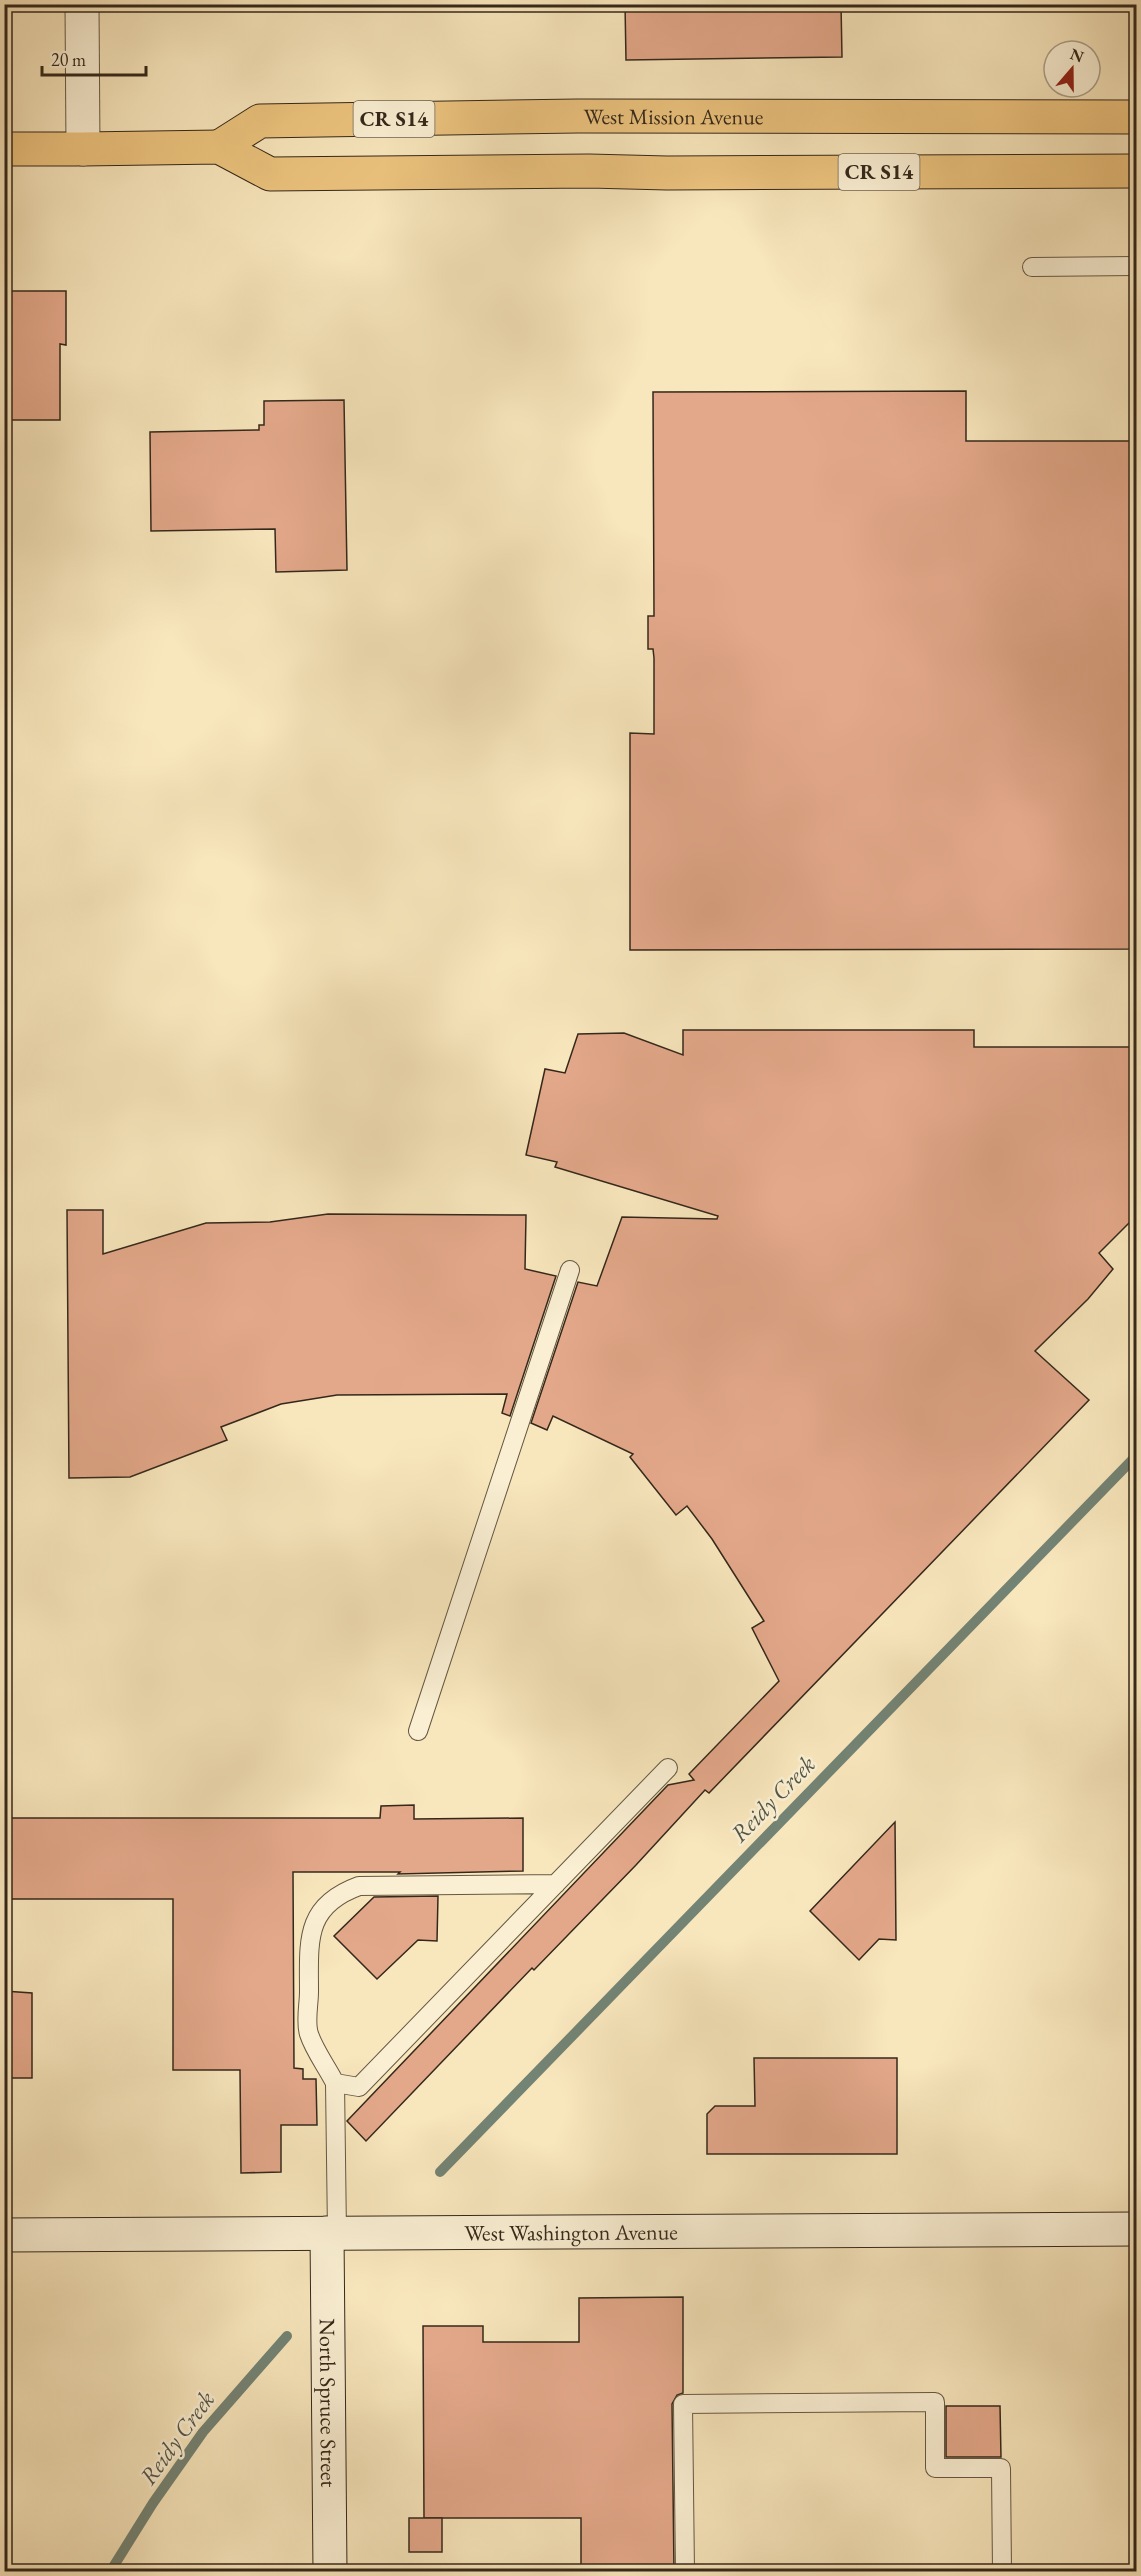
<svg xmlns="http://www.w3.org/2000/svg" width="1141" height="2576" viewBox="0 0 1141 2576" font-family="'EB Garamond',serif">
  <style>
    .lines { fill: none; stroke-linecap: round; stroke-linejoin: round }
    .stream { stroke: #738374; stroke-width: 10 }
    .building { fill: #e3a88a; stroke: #34281b; stroke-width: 1.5 }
    .lane-casing { stroke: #655843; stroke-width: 20 }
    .street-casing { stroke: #655843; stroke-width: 35 }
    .secondary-casing { stroke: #34281b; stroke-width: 35 }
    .primary-casing { stroke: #34281b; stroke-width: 35 }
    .lane { stroke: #faefd3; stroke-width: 18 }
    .street { stroke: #faefd3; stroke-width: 33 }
    .secondary { stroke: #faefd3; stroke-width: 33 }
    .primary { stroke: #ecc37e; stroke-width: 33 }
    .labels { text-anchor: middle; stroke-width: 5; stroke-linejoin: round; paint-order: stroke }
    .shield { fill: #faefd3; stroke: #6f6452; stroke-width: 1.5 }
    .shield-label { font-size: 21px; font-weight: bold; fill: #34281b }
    .street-label { font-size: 22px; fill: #34281b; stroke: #faefd3 }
    .water-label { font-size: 24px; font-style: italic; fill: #545647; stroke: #faefd3 }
  </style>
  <rect width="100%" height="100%" fill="#f8e6bc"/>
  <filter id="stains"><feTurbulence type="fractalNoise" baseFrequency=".00333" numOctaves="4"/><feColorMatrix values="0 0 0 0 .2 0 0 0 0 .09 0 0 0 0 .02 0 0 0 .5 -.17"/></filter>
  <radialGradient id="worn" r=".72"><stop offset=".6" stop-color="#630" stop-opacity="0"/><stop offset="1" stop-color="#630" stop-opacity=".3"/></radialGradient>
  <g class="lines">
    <!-- stream -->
    <g class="stream">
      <polyline points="440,2172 1136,1456"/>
      <polyline points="110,2572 153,2503 203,2432 287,2336"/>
    </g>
  </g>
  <!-- building -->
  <g class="building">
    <polygon points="625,4 841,4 842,57 626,60"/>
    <polygon points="4,291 66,291 66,345 60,344 60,420 4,420"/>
    <polygon points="966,391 966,441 1137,441 1137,949 630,950 630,733 654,734 654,658 653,649 648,649 648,616 654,616 653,392"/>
    <polygon points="344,400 347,570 276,572 275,529 151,531 150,432 259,430 259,425 264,425 264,401"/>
    <polygon points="683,1030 974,1030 974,1047 1137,1047 1137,1215 1099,1253 1113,1269 1088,1299 1035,1351 1089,1400 709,1793 705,1790 636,1865 534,1970 532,1968 366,2141 347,2121 668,1785 694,1780 689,1774 779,1681 752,1628 764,1621 712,1539 687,1506 676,1515 630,1457 633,1454 553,1416 547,1430 531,1423 578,1282 597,1286 622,1217 717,1219 718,1216 555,1167 557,1162 526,1155 545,1069 565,1073 578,1034 624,1033 683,1055"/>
    <polygon points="67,1210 103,1210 103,1254 206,1223 270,1222 328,1214 526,1215 525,1269 556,1276 510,1416 502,1413 507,1394 337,1395 281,1404 221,1427 227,1440 130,1477 69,1478"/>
    <polygon points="414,1805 414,1819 523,1818 523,1871 398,1874 400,1872 293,1872 294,2068 303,2069 303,2079 316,2079 317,2125 281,2125 281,2172 241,2173 240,2070 173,2070 173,1899 4,1899 4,1818 380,1818 381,1806"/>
    <polygon points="895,1822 896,1940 879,1939 859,1960 810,1911"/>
    <polygon points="438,1896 437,1941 418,1940 377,1979 334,1936 374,1897"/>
    <polygon points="4,1991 32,1993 32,2078 4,2078"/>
    <polygon points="754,2058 897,2058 897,2154 707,2154 707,2114 715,2106 755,2106"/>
    <polygon points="683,2297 683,2393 677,2395 672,2404 674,2571 581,2571 581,2518 424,2518 423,2326 483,2326 483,2342 579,2342 579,2298"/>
    <polygon points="946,2406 1000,2406 1001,2457 946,2457"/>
    <rect x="409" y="2518" width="33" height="34"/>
  </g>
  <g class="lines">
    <!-- lane casing -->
    <g class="lane-casing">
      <g id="lane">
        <polyline points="1032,267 1136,266"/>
        <polyline points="418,1731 570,1270"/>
        <path d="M556,1884L359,1886C304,1906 309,1941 309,1992C309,2004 305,2022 309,2034C314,2050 327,2067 335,2083L359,2087L668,1768"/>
        <polyline points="335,2083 337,2233"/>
        <polyline points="685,2572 683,2404 935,2402 935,2468 1001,2468 1002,2572"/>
      </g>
    </g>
    <!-- street casing -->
    <g class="street-casing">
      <polyline id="street" points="82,4 83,149"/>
    </g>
    <!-- secondary casing -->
    <g class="secondary-casing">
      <g id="secondary">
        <path id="s1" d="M327,2233L330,2572"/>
        <path id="s2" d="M4,2235L1136,2229"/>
      </g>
    </g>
    <!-- primary casing -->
    <g class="primary-casing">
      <g id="primary">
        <path id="s3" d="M219,147L260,121L578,116L1136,117"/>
        <polyline points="4,149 77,149"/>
        <polyline points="83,149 219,147 270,174 589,171 667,173 1136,171"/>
      </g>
    </g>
    <!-- lane -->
    <use href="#lane" class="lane"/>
    <!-- street -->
    <use href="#street" class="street"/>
    <!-- secondary -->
    <use href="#secondary" class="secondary"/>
    <!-- primary -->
    <use href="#primary" class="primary"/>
  </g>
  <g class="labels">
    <!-- shield labels -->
    <g class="shield">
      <rect x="353.5" y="101" width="81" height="36" rx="4.5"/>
      <rect x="838.5" y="154" width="81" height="36" rx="4.5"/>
    </g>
    <g class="shield-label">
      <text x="394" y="126">CR S14</text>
      <text x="879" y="179">CR S14</text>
    </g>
    <!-- street labels -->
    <g class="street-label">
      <text dy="8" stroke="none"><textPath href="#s3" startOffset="462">West Mission Avenue</textPath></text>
      <text dy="8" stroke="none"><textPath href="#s2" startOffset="567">West Washington Avenue</textPath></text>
      <text dy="8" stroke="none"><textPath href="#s1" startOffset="170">North Spruce Street</textPath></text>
    </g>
    <!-- water labels -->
    <g class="water-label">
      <text transform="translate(773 1799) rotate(-46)" y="8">Reidy Creek</text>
      <text transform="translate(177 2438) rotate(-54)" y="8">Reidy Creek</text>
    </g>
  </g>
  <!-- margin -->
  <rect width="1141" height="2576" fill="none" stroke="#f8e6bc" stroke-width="24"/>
  <rect x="6" y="6" width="1129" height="2564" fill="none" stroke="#34281b" stroke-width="3"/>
  <rect x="12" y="12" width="1117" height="2552" fill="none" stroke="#34281b" stroke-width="1.5"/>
  <!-- north arrow -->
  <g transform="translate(1072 69) rotate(20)"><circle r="28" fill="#faefd3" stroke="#ab9f89" stroke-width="1.5"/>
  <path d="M0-4.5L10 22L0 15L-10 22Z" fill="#8f2418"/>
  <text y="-9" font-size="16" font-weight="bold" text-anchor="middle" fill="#34281b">N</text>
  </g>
  <!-- scale -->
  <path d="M42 66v9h104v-9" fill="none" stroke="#34281b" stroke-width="3"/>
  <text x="51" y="66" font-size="18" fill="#34281b" stroke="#faefd3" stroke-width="4.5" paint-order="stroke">20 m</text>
  <rect width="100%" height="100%" filter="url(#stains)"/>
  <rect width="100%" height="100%" fill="url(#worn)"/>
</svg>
